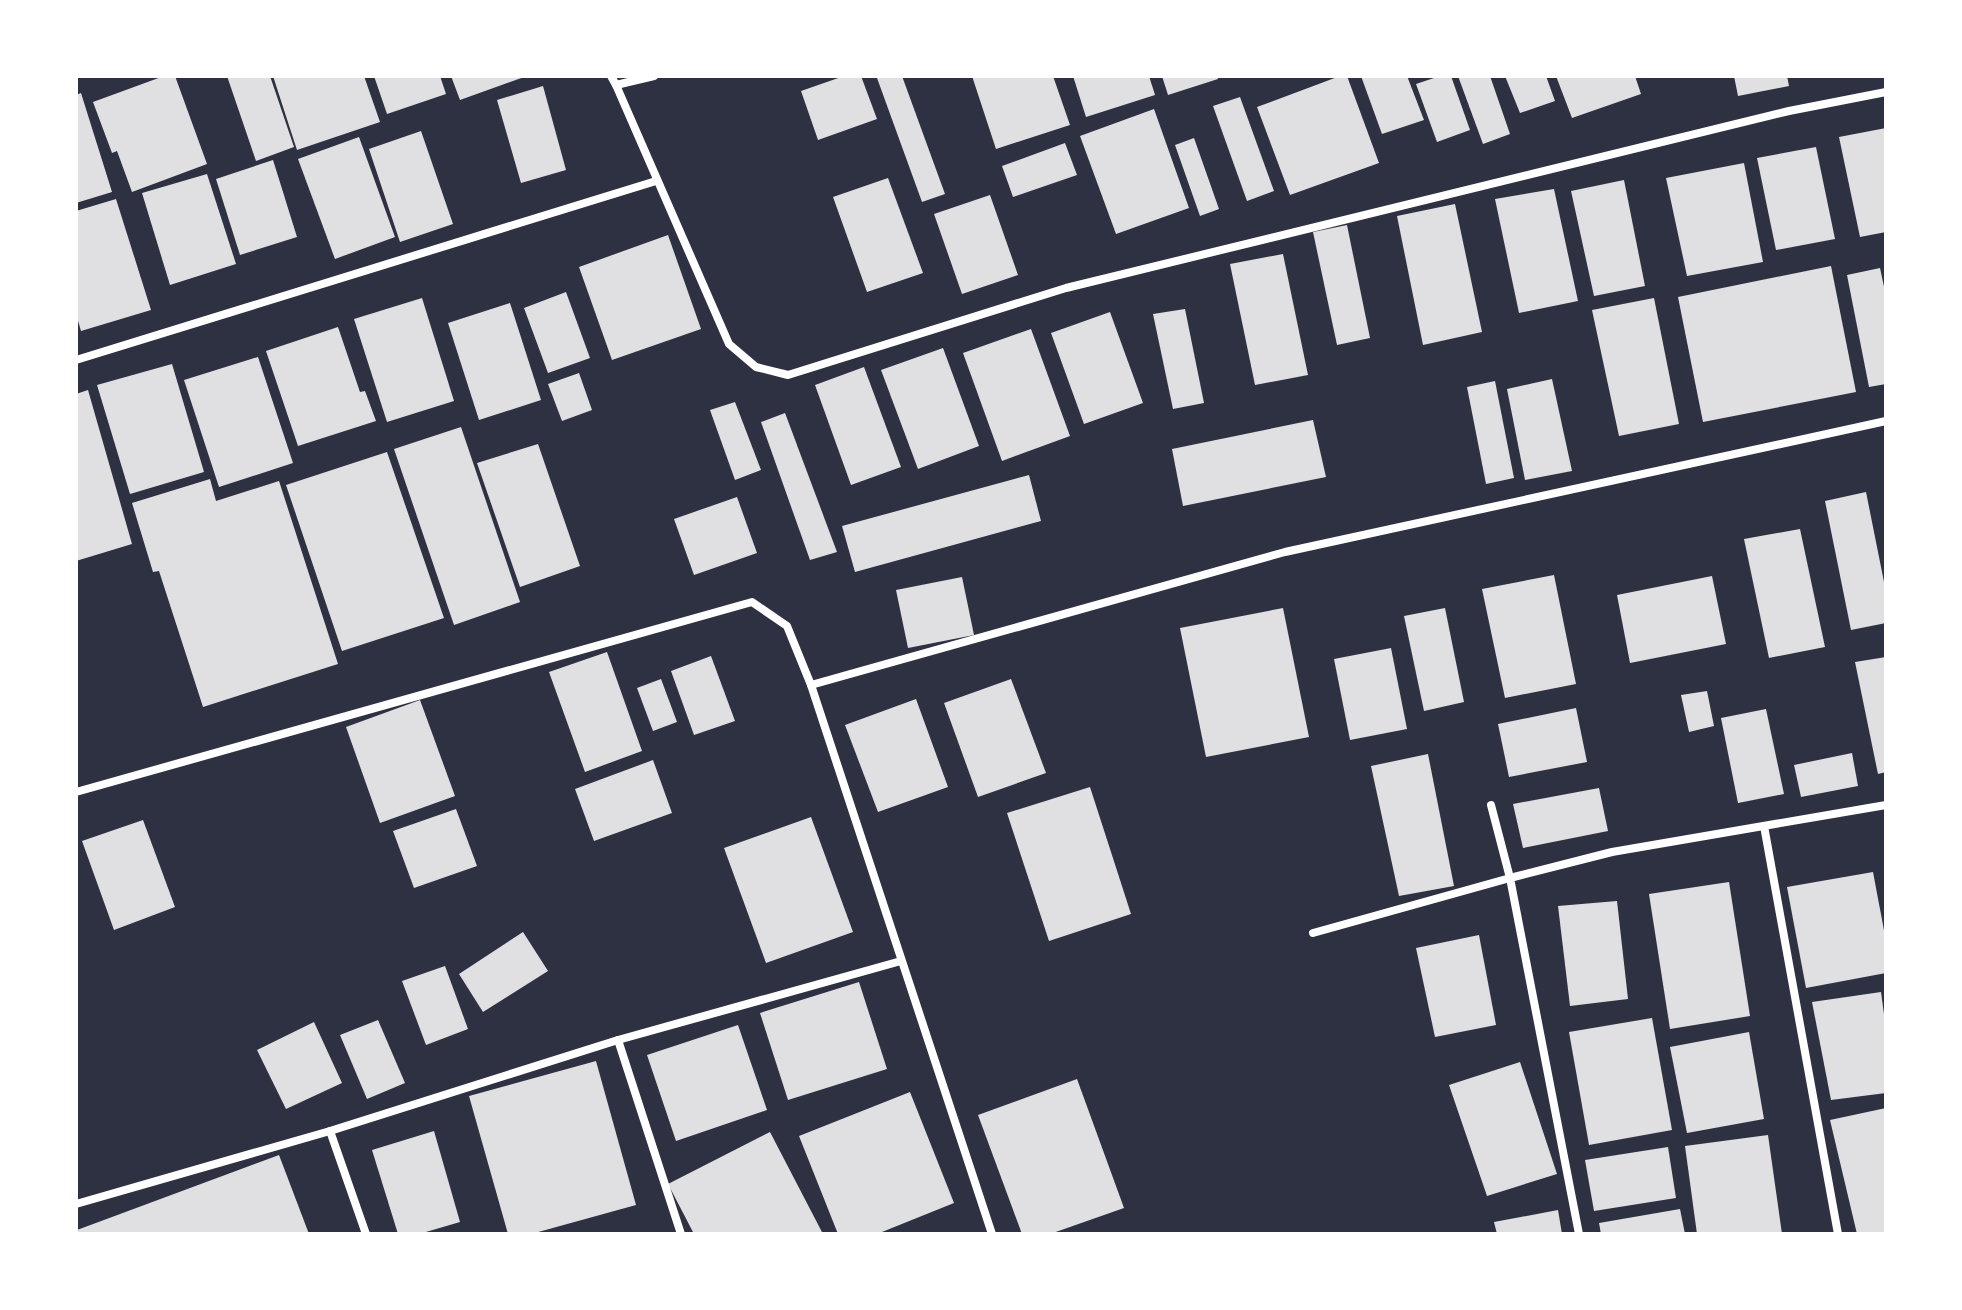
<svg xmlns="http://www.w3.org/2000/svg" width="1962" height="1310" viewBox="0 0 1962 1310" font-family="'Noto Sans',sans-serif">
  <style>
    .building { fill: #e0e0e3 }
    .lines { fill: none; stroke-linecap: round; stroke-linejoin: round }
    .minor { stroke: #fff; stroke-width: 8 }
  </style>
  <rect width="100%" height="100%" fill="#2d3142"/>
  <!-- building -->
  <g class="building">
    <polygon points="164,76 175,76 207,164 132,192 117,151 112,153 93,102"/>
    <polygon points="227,76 270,76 294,147 256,161"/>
    <polygon points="273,76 364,76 380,122 297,150"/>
    <polygon points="374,76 440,76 446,94 387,114"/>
    <polygon points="451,76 527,76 460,100"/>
    <polygon points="844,76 861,76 877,119 818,140 801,91"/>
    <polygon points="882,76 902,76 945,194 922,202 877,78"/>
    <polygon points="972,76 1053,76 1070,125 996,149"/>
    <polygon points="1073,76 1149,76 1155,95 1086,117"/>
    <polygon points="1162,76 1217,76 1218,79 1168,95"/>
    <polygon points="1340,76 1347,76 1379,163 1290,195 1257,107"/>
    <polygon points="1361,76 1407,76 1424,120 1382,134"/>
    <polygon points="1440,76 1451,76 1470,130 1437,142 1416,84"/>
    <polygon points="1458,76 1490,76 1510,134 1483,144"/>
    <polygon points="1505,76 1546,76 1555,101 1520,113"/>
    <polygon points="1556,76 1635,76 1641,94 1572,118"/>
    <polygon points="1734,76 1787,76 1789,86 1738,96"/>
    <polygon points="543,86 566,170 521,183 497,100"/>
    <polygon points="81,93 112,192 76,203 76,95"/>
    <polygon points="1240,97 1274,191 1247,201 1213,106"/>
    <polygon points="1154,109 1189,208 1116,234 1080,136"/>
    <polygon points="1886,128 1886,232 1860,237 1839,137"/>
    <polygon points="421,131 453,224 400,242 369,149"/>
    <polygon points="359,137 395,237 335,259 298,159"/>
    <polygon points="1194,138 1219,209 1200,216 1175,145"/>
    <polygon points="1065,143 1077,175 1013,197 1002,166"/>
    <polygon points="1816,147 1835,239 1776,250 1757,158"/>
    <polygon points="273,160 297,237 240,255 216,179"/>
    <polygon points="1744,163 1763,262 1687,276 1666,178"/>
    <polygon points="207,174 236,264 170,285 142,193"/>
    <polygon points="888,178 923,273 867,292 833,197"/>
    <polygon points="1624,180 1645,286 1594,296 1571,191"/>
    <polygon points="1554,189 1578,301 1519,313 1495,199"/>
    <polygon points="990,195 1018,275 962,294 934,214"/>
    <polygon points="116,199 151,310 81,331 76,314 76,211"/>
    <polygon points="1455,204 1482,332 1423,345 1397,216"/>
    <polygon points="1347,225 1370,338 1337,345 1313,232"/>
    <polygon points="668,235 701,329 612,360 579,267"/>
    <polygon points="1283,254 1308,375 1255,385 1230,264"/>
    <polygon points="1831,266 1856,392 1703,422 1678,297"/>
    <polygon points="1880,268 1886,296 1886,384 1869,387 1847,275"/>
    <polygon points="566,292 590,358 548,373 524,308"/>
    <polygon points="422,298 454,401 387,422 354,319"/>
    <polygon points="1654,298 1679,424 1619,436 1592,310"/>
    <polygon points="510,303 541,400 479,420 448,323"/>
    <polygon points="1185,309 1204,403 1173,409 1153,314"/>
    <polygon points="1110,312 1143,403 1084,424 1051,333"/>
    <polygon points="338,327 360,392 365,391 376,421 298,446 266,351"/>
    <polygon points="1031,329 1070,436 1002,461 963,353"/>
    <polygon points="943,348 979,446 918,469 881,370"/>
    <polygon points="258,357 293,463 219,487 184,380"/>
    <polygon points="172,364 204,472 130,494 97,385"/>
    <polygon points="864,367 901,467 851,485 815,385"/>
    <polygon points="579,373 592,410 562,421 548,384"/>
    <polygon points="1552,379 1572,471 1525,480 1507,389"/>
    <polygon points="1495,381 1514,478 1486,484 1467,387"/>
    <polygon points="88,390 132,544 76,561 76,394"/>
    <polygon points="735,402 761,470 735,480 710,410"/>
    <polygon points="785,413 837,552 810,560 761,422"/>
    <polygon points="1313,420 1326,477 1183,506 1172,449"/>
    <polygon points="461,427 520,602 454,625 394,449"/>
    <polygon points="538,444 580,566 520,587 477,463"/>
    <polygon points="387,452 444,618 342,651 286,485"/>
    <polygon points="1029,475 1041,521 855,572 842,526"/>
    <polygon points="210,479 216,501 279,481 338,664 203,707 159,571 153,572 132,503"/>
    <polygon points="1866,492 1886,592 1886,623 1851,630 1825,501"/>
    <polygon points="737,497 757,553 694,575 674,519"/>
    <polygon points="1800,529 1825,647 1769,658 1744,539"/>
    <polygon points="1554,575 1576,684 1505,698 1482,589"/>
    <polygon points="1712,576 1726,644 1630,663 1617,595"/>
    <polygon points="962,577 974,635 908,648 896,590"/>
    <polygon points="1283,608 1309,737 1206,757 1180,628"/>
    <polygon points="1445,608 1464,702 1424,711 1404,616"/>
    <polygon points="1391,648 1407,729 1350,740 1334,659"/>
    <polygon points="607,652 642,751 585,772 549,672"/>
    <polygon points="711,656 735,721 694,735 671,671"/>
    <polygon points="1886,657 1886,772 1878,774 1855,662"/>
    <polygon points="661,679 677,722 653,731 637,688"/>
    <polygon points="1011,679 1046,773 978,797 944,703"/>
    <polygon points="1707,691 1714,726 1689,732 1681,695"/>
    <polygon points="916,699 948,787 878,812 845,725"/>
    <polygon points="420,700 455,796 380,823 346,727"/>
    <polygon points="1576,708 1587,762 1509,777 1498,724"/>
    <polygon points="1766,709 1784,794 1738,803 1721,718"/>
    <polygon points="1852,753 1858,786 1801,797 1794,765"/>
    <polygon points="1428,754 1454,886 1399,896 1371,766"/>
    <polygon points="653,760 672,813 594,841 575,789"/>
    <polygon points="1090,787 1131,914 1049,941 1007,813"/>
    <polygon points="1599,788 1608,831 1523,848 1513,804"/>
    <polygon points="456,809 477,866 414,888 393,831"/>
    <polygon points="811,817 853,932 766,963 724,848"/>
    <polygon points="143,820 175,907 114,930 82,841"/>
    <polygon points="1873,872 1886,941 1886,973 1806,988 1787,887"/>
    <polygon points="1729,882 1750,1016 1670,1029 1649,894"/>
    <polygon points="1617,901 1628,999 1570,1006 1558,906"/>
    <polygon points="523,932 548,971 483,1012 459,974"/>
    <polygon points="1479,935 1496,1025 1435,1037 1416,948"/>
    <polygon points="445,966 468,1029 426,1045 402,981"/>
    <polygon points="859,982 887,1069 788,1100 760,1013"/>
    <polygon points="1881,992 1886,1029 1886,1093 1831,1100 1812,1002"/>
    <polygon points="1652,1018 1672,1130 1589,1145 1569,1032"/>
    <polygon points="378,1020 405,1083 367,1099 340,1035"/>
    <polygon points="314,1022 342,1083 286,1109 257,1050"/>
    <polygon points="738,1025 767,1110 676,1141 647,1055"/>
    <polygon points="1749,1032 1764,1119 1687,1133 1670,1047"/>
    <polygon points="596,1061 636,1205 531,1234 508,1234 469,1096"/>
    <polygon points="1520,1062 1557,1174 1487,1196 1449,1085"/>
    <polygon points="1077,1079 1124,1208 1050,1234 1022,1234 978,1115"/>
    <polygon points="910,1092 954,1203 877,1234 838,1234 799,1136"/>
    <polygon points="1886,1108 1886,1234 1857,1234 1830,1120"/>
    <polygon points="434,1131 460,1222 419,1234 398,1234 372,1150"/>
    <polygon points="770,1132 823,1234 694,1234 668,1184"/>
    <polygon points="1768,1135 1782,1234 1697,1234 1685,1146"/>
    <polygon points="1668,1147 1676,1198 1594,1211 1585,1160"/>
    <polygon points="279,1155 309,1234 78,1234 77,1230"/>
    <polygon points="1680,1209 1685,1234 1601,1234 1599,1223"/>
    <polygon points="1558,1210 1562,1234 1497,1234 1494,1222"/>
  </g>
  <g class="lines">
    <!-- minor -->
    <g class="minor">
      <polyline points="611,76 616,85 654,76"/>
      <polyline points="616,85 729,344 756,367 788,375 1066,288 1789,111 1886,92"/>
      <polyline points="76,360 656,181"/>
      <polyline points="76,792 752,602 787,626 811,685"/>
      <polyline points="1764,826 1838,1234"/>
      <polyline points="1313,933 1510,878 1491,805"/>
      <polyline points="618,1040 681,1234"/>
      <polyline points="330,1131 366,1234"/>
      <polyline points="76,1204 330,1131 618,1040 901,961"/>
      <polyline points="992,1234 811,685 1285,552 1886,421"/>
      <polyline points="1579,1234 1510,878 1612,852 1886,805"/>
    </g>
  </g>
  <!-- border -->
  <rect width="1962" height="1310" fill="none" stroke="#ffffff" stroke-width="156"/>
</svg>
